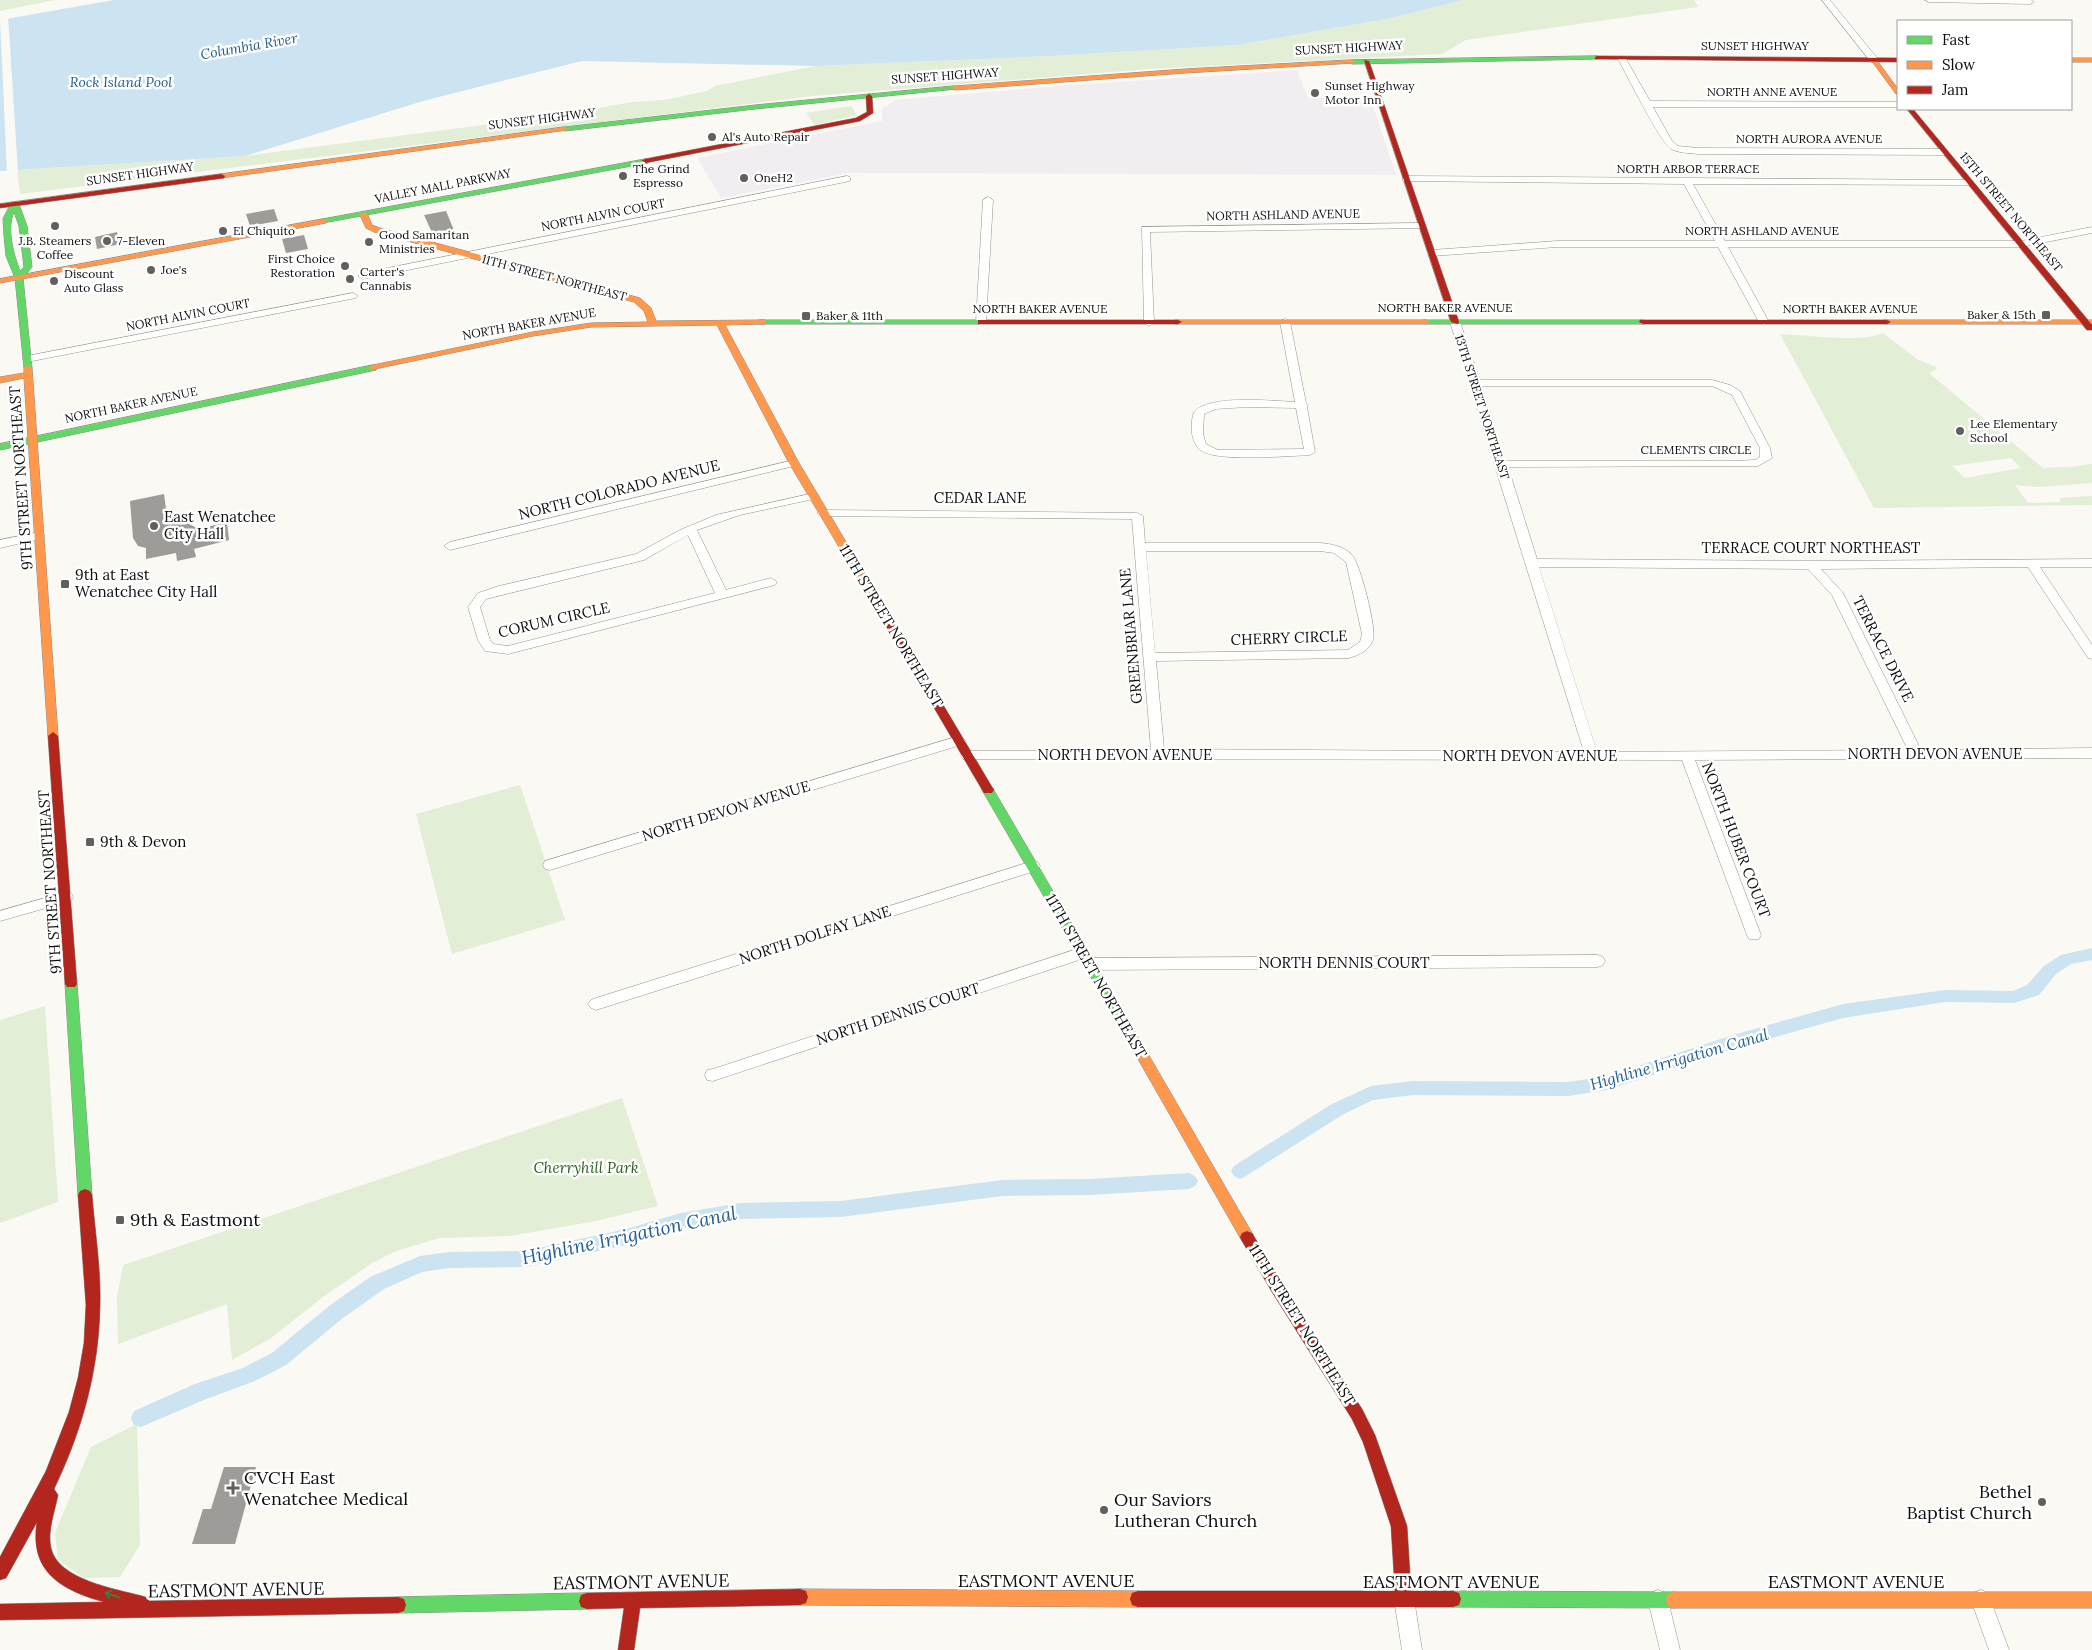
<svg xmlns="http://www.w3.org/2000/svg" width="2092" height="1650" viewBox="0 0 2092 1650" font-family="Lora,serif">
  <style>
    .industrial { fill: #f2edf0 }
    .green { fill: #e3eed6; fill-rule: evenodd }
    .water { fill: #cce3f1 }
    .pier { fill: #faf9f4 }
    .lines { fill: none; stroke-linecap: round; stroke-linejoin: round }
    .canal { fill: #cce3f1; fill-rule: evenodd }
    .building { fill: #9e9c99 }
    .street-casing { stroke: #949492; stroke-width: 1 }
    .fast-casing { stroke: #8b8a88; stroke-width: 1 }
    .slow-casing { stroke: #8b8a88; stroke-width: 1 }
    .jam-casing { stroke: #8b8a88; stroke-width: 1 }
    .street { fill: #fefefd; fill-rule: evenodd }
    .fast { fill: #63d668; fill-rule: evenodd }
    .slow { fill: #ff974d; fill-rule: evenodd }
    .jam { fill: #b3261e; fill-rule: evenodd }
    .oneway { stroke: #3d7c40 }
    .poi-dot { fill: #61605e; stroke: #fff; stroke-width: 2 }
    .labels { text-anchor: middle; stroke-width: 5; stroke-linejoin: round; paint-order: stroke }
    .far-street-label { font-size: 12px; fill: #0e0e0e; stroke: #fff }
    .far-poi-label { font-size: 12px; fill: #0e0e0e; stroke: #fff; text-anchor: start }
    .far-water-label { font-size: 14px; font-style: italic; fill: #235e94; stroke: #fff }
    .street-label { font-size: 15px; fill: #0e0e0e; stroke: #fff }
    .poi-label { font-size: 15px; fill: #0e0e0e; stroke: #fff; text-anchor: start }
    .park-label { font-size: 15px; font-style: italic; fill: #2e6024; stroke: #fff }
    .water-label { font-size: 16px; font-style: italic; fill: #235e94; stroke: #fff }
    .near-poi-label { font-size: 18px; fill: #0e0e0e; stroke: #fff; text-anchor: start }
    .near-street-label { font-size: 18px; fill: #0e0e0e; stroke: #fff }
    .near-water-label { font-size: 19px; font-style: italic; fill: #235e94; stroke: #fff }
  </style>
  <rect width="100%" height="100%" fill="#faf9f4"/>
  <!-- industrial -->
  <polygon class="industrial" points="1297,70 1308,98 1370,97 1396,175 849,173 721,198 697,158 882,121 882,109 895,100 1071,85"/>
  <!-- green -->
  <g class="green">
    <polygon points="0,0 55,0 0,11"/>
    <polygon points="1463,0 1694,0 1698,7 1466,40 1442,54 1149,69 813,96 20,194 17,170 245,156 560,115 632,102 665,100 707,91 715,86 815,66 1051,56 1237,45 1387,19"/>
    <polygon points="851,106 857,115 815,125 806,113"/>
    <path d="M1883,333L1917,359L1938,368L1929,373L2043,468L2070,467L2092,464V483L2039,487L2015,485L2028,503L2060,502V498L2092,496V505L1874,508L1780,334C1804,335 1864,343 1883,333ZM2011,458L2021,468L1965,478L1952,466Z"/>
    <polygon points="520,785 565,920 452,954 416,814"/>
    <polygon points="45,1006 58,1202 0,1223 0,1020"/>
    <polygon points="622,1098 658,1206 596,1221 510,1236 440,1238 396,1251 372,1263 323,1297 271,1338 232,1360 227,1304 118,1344 117,1297 123,1265"/>
    <polygon points="137,1424 140,1545 120,1577 84,1578 58,1560 55,1533 91,1447"/>
  </g>
  <!-- water -->
  <polygon class="water" points="114,0 1463,0 1387,19 1237,45 1051,56 815,66 582,61 423,101 245,156 0,171 0,20"/>
  <!-- pier -->
  <polygon class="pier" points="8,16 18,172 7,173 0,18"/>
  <g class="lines">
    <!-- canal -->
    <g class="canal">
      <polygon points="2092,948 2092,960 2071,964 2056,974 2039,995 2014,1003 1945,1002 1843,1018 1733,1049 1607,1090 1568,1096 1413,1095 1373,1100 1342,1115 1246,1176 1240,1179 1234,1176 1231,1171 1234,1166 1330,1105 1371,1086 1413,1081 1568,1082 1607,1076 1733,1035 1843,1004 1945,990 2013,991 2027,985 2044,966 2061,955"/>
      <polygon points="1189,1173 1195,1176 1198,1181 1195,1186 1189,1189 1089,1195 1002,1196 841,1217 740,1219 681,1229 626,1245 525,1267 449,1268 422,1272 384,1289 343,1318 286,1365 255,1381 206,1399 141,1427 134,1425 131,1418 134,1411 195,1384 243,1368 272,1353 329,1306 370,1277 420,1256 449,1252 525,1251 626,1229 681,1213 740,1203 841,1201 1002,1180 1089,1179"/>
    </g>
  </g>
  <!-- building -->
  <g class="building">
    <polygon points="274,209 278,221 250,226 246,214"/>
    <polygon points="446,211 456,235 435,239 424,215"/>
    <polygon points="117,232 120,244 97,249 95,237"/>
    <polygon points="304,235 308,249 286,253 282,239"/>
    <polygon points="164,494 167,516 175,517 199,529 227,522 229,540 194,549 196,557 177,561 176,553 146,559 146,548 138,546 133,538 130,501"/>
    <polygon points="224,1467 256,1467 235,1544 192,1544 203,1509 211,1509"/>
  </g>
  <g class="lines">
    <!-- street casing -->
    <g class="street-casing">
      <g id="street">
        <polygon points="1822,0 1830,0 1877,58 1877,62 1871,62"/>
        <polygon points="1925,0 2031,0 2034,2 2030,4 1929,2"/>
        <path d="M1619,57H1625L1650,101L1898,102V107H1653L1672,141L1678,146L1698,148L1944,149L1948,152L1944,155L1698,154C1690,153 1678,153 1671,149C1660,142 1627,75 1618,59Z"/>
        <polygon points="847,176 850,177 850,181 363,279 358,276 363,273"/>
        <polygon points="1406,176 1969,180 1972,181 1972,185 1693,184 1725,241 2021,241 2092,227 2092,233 2021,247 1728,247 1769,322 1764,325 1759,322 1718,247 1557,247 1432,256 1427,253 1432,250 1557,241 1715,241 1684,184 1403,181 1403,177"/>
        <polygon points="988,197 993,200 986,322 981,325 976,322 983,200"/>
        <polygon points="1422,223 1427,226 1425,228 1150,232 1154,323 1149,326 1144,323 1142,227"/>
        <polygon points="353,293 358,296 356,298 27,362 22,359 27,356"/>
        <path d="M1285,319L1290,322L1306,403L1308,405L1307,407L1315,452L1310,455C1288,456 1218,462 1202,451C1190,444 1190,423 1194,412C1210,394 1272,401 1295,402L1280,322ZM1248,407L1296,408L1304,449L1218,450L1206,444L1203,434L1204,414L1216,409Z"/>
        <path d="M1455,319L1460,322L1480,380H1712L1730,385L1740,391L1770,448L1772,458L1758,466L1508,467L1537,559L1811,561L2092,559V567H2040L2092,645V659L2088,658L2028,567L1821,569L1843,593L1921,750L2092,748V758L1695,760L1761,935L1759,939H1749L1747,935L1682,760L963,759L961,756L963,753L968,751L1151,750L1132,519L823,516L817,513L823,510L1137,513L1143,516L1145,543H1320C1331,544 1344,546 1352,555C1360,563 1377,629 1373,640C1369,651 1359,655 1349,658L1156,661L1164,749L1584,752L1450,322ZM1482,386H1712L1732,395L1760,448V457L1755,460L1733,461H1506ZM1146,551H1320L1334,553L1346,562L1362,634L1360,642L1348,650L1155,653ZM1539,567L1808,569L1832,595L1908,750L1597,752Z"/>
        <polygon points="794,460 800,463 798,465 450,550 444,546 450,542"/>
        <path d="M814,493L818,494V498L740,515L697,530L726,590L771,578L777,582L775,585L508,654L485,651L478,640L468,607L478,593L499,586L636,554L680,530L716,515ZM688,535L715,593L508,646L493,644L490,640L480,607L486,599L644,560Z"/>
        <polygon points="40,532 44,534 44,538 0,548 0,540"/>
        <polygon points="959,736 966,741 964,744 550,870 545,869 543,865 545,861"/>
        <polygon points="1033,861 1038,862 1040,866 1038,870 596,1010 591,1008 588,1004 591,1000 596,998"/>
        <polygon points="66,892 71,893 73,897 71,901 0,921 0,911"/>
        <polygon points="1083,947 1088,949 1090,953 1088,957 713,1081 707,1080 705,1075 707,1070 713,1069"/>
        <polygon points="1598,955 1603,957 1605,961 1603,965 1598,967 1090,970 1085,968 1083,964 1085,960 1090,958"/>
        <polygon points="1404,1589 1411,1592 1414,1599 1422,1650 1402,1650 1394,1599 1397,1592"/>
        <polygon points="1658,1590 1665,1593 1668,1600 1680,1650 1660,1650 1648,1600 1651,1593"/>
        <polygon points="1981,1590 1988,1593 2009,1650 1989,1650 1971,1600 1974,1593"/>
      </g>
    </g>
    <!-- fast casing -->
    <g class="fast-casing">
      <g id="fast">
        <polygon points="1597,56 1599,57 1599,59 1352,64 1349,62 1352,60"/>
        <polygon points="955,86 958,88 957,89 755,109 565,131 562,129 565,127 755,105"/>
        <polygon points="645,159 648,159 648,163 323,223 319,221 323,219"/>
        <path d="M12,202L19,204L27,226L32,267L23,278L32,368L28,371L24,368L15,278L6,256L4,235L3,219ZM14,212L19,226L24,267L20,271C14,255 6,229 14,212Z"/>
        <polygon points="759,320 981,320 985,322 981,324 759,324"/>
        <polygon points="1423,320 1643,320 1647,322 1643,324 1426,324 1422,322"/>
        <polygon points="373,365 377,368 376,370 0,450 0,444"/>
        <polygon points="988,786 992,787 1126,1016 1128,1020 1126,1024 1122,1025 1118,1024 982,790"/>
        <polygon points="71,979 75,981 77,984 92,1195 90,1199 85,1201 80,1199 78,1195 65,984 67,981"/>
        <polygon points="1453,1591 1674,1592 1680,1594 1682,1600 1680,1606 1674,1608 1453,1607 1447,1605 1445,1599 1447,1593"/>
        <polygon points="587,1593 593,1595 595,1601 593,1607 587,1609 398,1613 392,1611 390,1605 392,1599 398,1597"/>
      </g>
    </g>
    <!-- slow casing -->
    <g class="slow-casing">
      <g id="slow">
        <rect x="2071" y="58" width="21" height="4"/>
        <polygon points="1872,59 1876,59 1898,89 1898,95 1896,94 1871,60"/>
        <polygon points="1352,60 1354,61 1354,63 1185,73 955,90 952,88 955,86 1185,69"/>
        <polygon points="565,127 567,128 567,130 221,178 217,176 221,174"/>
        <polygon points="361,213 367,213 372,225 380,228 640,298 651,308 656,321 765,320 765,324 762,324 725,325 799,463 895,624 894,626 890,627 885,624 789,463 717,325 591,327 533,336 370,370 369,368 373,365 533,332 591,323 648,322 644,311 634,302 374,232 366,228 360,215"/>
        <polygon points="323,219 327,221 326,223 0,283 0,279"/>
        <polygon points="1175,320 1426,320 1430,322 1426,324 1175,324"/>
        <polygon points="1884,320 2092,320 2092,324 1887,324 1883,322"/>
        <polygon points="28,365 32,368 58,736 53,740 48,736 24,378 0,383 0,377 24,373 24,368"/>
        <polygon points="1122,1015 1126,1016 1252,1233 1254,1237 1252,1241 1247,1243 1242,1241 1118,1024 1116,1020 1118,1016"/>
        <polygon points="800,1589 1138,1591 1144,1593 1146,1599 1144,1605 1138,1607 800,1605 794,1603 792,1597 794,1591"/>
        <polygon points="1674,1592 2092,1592 2092,1608 1674,1608 1668,1606 1666,1600 1668,1594"/>
      </g>
    </g>
    <!-- jam casing -->
    <g class="jam-casing">
      <g id="jam">
        <polygon points="1597,56 1898,58 1898,62 1595,59 1595,57"/>
        <polygon points="1364,60 1369,61 1459,322 1458,324 1451,322"/>
        <polygon points="869,94 872,96 873,113 860,121 645,163 641,161 645,159 856,118 867,112 866,96"/>
        <polygon points="1907,109 1913,109 2092,325 2092,330 2087,330"/>
        <polygon points="221,174 225,176 224,178 0,208 0,204"/>
        <polygon points="978,320 1178,320 1182,322 1178,324 978,324"/>
        <polygon points="1640,320 1887,320 1891,322 1887,324 1643,324 1639,322"/>
        <polygon points="890,621 895,624 992,787 994,790 992,793 984,793 885,624"/>
        <polygon points="53,732 58,736 77,984 75,987 67,987 65,984 48,736"/>
        <path d="M85,1189L90,1191L92,1195C95,1232 101,1269 100,1305C99,1370 82,1431 54,1489L58,1495C55,1511 47,1531 51,1548C58,1580 116,1589 142,1596L148,1598L149,1601L398,1597L404,1599L406,1605L404,1611L398,1613L0,1620V1604L104,1602C61,1590 29,1572 37,1522L6,1578L0,1580V1557L46,1471L69,1412L78,1378L84,1343L86,1305L78,1195L80,1191Z"/>
        <polygon points="1247,1231 1252,1233 1282,1284 1362,1409 1375,1435 1407,1526 1411,1591 1453,1591 1459,1593 1461,1599 1459,1605 1453,1607 1138,1607 1132,1605 1130,1599 1132,1593 1138,1591 1395,1591 1391,1526 1363,1442 1352,1419 1272,1292 1242,1241 1240,1237 1242,1233"/>
        <polygon points="800,1589 806,1591 808,1597 806,1603 800,1605 640,1608 634,1650 618,1650 624,1608 587,1609 581,1607 579,1601 581,1595 587,1593"/>
      </g>
    </g>
    <!-- street -->
    <use href="#street" class="street"/>
    <!-- fast -->
    <use href="#fast" class="fast"/>
    <!-- slow -->
    <use href="#slow" class="slow"/>
    <!-- jam -->
    <use href="#jam" class="jam"/>
  </g>
  <!-- one-way arrows -->
  <defs><path id="oneway-shaft" d="M-6 0H5M1.5-3L5.5 0L1.5 3" fill="none" stroke-width="1.6" stroke-linecap="round" stroke-linejoin="round" transform="scale(1.25)"/></defs>
  <use class="oneway" href="#oneway-shaft" transform="translate(112 1595) rotate(-163)"/>
  <!-- markers -->
  <g class="poi-dot">
    <circle cx="1315" cy="93" r="5"/>
    <circle cx="712" cy="137" r="5"/>
    <circle cx="623" cy="176" r="5"/>
    <circle cx="744" cy="178" r="5"/>
    <circle cx="55" cy="226" r="5"/>
    <circle cx="223" cy="231" r="5"/>
    <circle cx="107" cy="241" r="5"/>
    <circle cx="369" cy="242" r="5"/>
    <circle cx="345" cy="266" r="5"/>
    <circle cx="151" cy="270" r="5"/>
    <circle cx="350" cy="279" r="5"/>
    <circle cx="54" cy="281" r="5"/>
    <rect x="2041" y="310" width="10" height="10" rx="2.5"/>
    <rect x="801" y="311" width="10" height="10" rx="2.5"/>
    <circle cx="1960" cy="431" r="5"/>
    <circle cx="154" cy="526" r="5"/>
    <rect x="60" y="579" width="10" height="10" rx="2.5"/>
    <rect x="85" y="837" width="10" height="10" rx="2.5"/>
    <rect x="115" y="1215" width="10" height="10" rx="2.5"/>
    <path d="M230.5 1480.5h5v5h5v5h-5v5h-5v-5h-5v-5h5z"/>
    <circle cx="2042" cy="1502" r="5"/>
    <circle cx="1104" cy="1510" r="5"/>
  </g>
  <g class="labels">
    <!-- far-street labels -->
    <g class="far-street-label">
      <text x="1755" y="50">SUNSET HIGHWAY</text>
      <text transform="translate(1349 48) rotate(-3)" y="4">SUNSET HIGHWAY</text>
      <text transform="translate(945 76) rotate(-4)" y="4">SUNSET HIGHWAY</text>
      <text x="1772" y="96">NORTH ANNE AVENUE</text>
      <text transform="translate(542 119) rotate(-7)" y="4">SUNSET HIGHWAY</text>
      <text x="1809" y="143">NORTH AURORA AVENUE</text>
      <text x="1688" y="173">NORTH ARBOR TERRACE</text>
      <text transform="translate(140 174) rotate(-8)" y="4">SUNSET HIGHWAY</text>
      <text transform="translate(443 186) rotate(-11)" y="4">VALLEY MALL PARKWAY</text>
      <text transform="translate(2011 212) rotate(50)" y="4">15TH STREET NORTHEAST</text>
      <text transform="translate(603 215) rotate(-11)" y="4">NORTH ALVIN COURT</text>
      <text transform="translate(1283 215) rotate(-1)" y="4">NORTH ASHLAND AVENUE</text>
      <text x="1762" y="235">NORTH ASHLAND AVENUE</text>
      <text transform="translate(554 278) rotate(15)" y="4">11TH STREET NORTHEAST</text>
      <text x="1445" y="312">NORTH BAKER AVENUE</text>
      <text x="1040" y="313">NORTH BAKER AVENUE</text>
      <text x="1850" y="313">NORTH BAKER AVENUE</text>
      <text transform="translate(188 315) rotate(-11)" y="4">NORTH ALVIN COURT</text>
      <text transform="translate(529 324) rotate(-10)" y="4">NORTH BAKER AVENUE</text>
      <text transform="translate(131 405) rotate(-12)" y="4">NORTH BAKER AVENUE</text>
      <text transform="translate(1482 407) rotate(72)" y="4">13TH STREET NORTHEAST</text>
      <text x="1696" y="454">CLEMENTS CIRCLE</text>
    </g>
    <!-- far-poi labels -->
    <g class="far-poi-label">
      <text x="1325" y="90">Sunset Highway<tspan x="1325" dy="14">Motor Inn</tspan></text>
      <text x="722" y="141">Al's Auto Repair</text>
      <text x="633" y="173">The Grind<tspan x="633" dy="14">Espresso</tspan></text>
      <text x="754" y="182">OneH2</text>
      <text x="233" y="235">El Chiquito</text>
      <text x="379" y="239">Good Samaritan<tspan x="379" dy="14">Ministries</tspan></text>
      <text x="55" y="245" text-anchor="middle">J.B. Steamers<tspan x="55" dy="14">Coffee</tspan></text>
      <text x="117" y="245">7-Eleven</text>
      <text x="335" y="263" text-anchor="end">First Choice<tspan x="335" dy="14">Restoration</tspan></text>
      <text x="161" y="274">Joe's</text>
      <text x="360" y="276">Carter's<tspan x="360" dy="14">Cannabis</tspan></text>
      <text x="64" y="278">Discount<tspan x="64" dy="14">Auto Glass</tspan></text>
      <text x="2036" y="319" text-anchor="end">Baker &amp; 15th</text>
      <text x="816" y="320">Baker &amp; 11th</text>
      <text x="1970" y="428">Lee Elementary<tspan x="1970" dy="14">School</tspan></text>
    </g>
    <!-- far-water labels -->
    <g class="far-water-label">
      <text transform="translate(249 46) rotate(-10)" y="5">Columbia River</text>
      <text x="121" y="87">Rock Island Pool</text>
    </g>
    <!-- street labels -->
    <g class="street-label">
      <text transform="translate(21 478) rotate(-94)" y="5">9TH STREET NORTHEAST</text>
      <text transform="translate(619 490) rotate(-14)" y="5">NORTH COLORADO AVENUE</text>
      <text x="980" y="503">CEDAR LANE</text>
      <text x="1811" y="553">TERRACE COURT NORTHEAST</text>
      <text transform="translate(554 620) rotate(-13)" y="5">CORUM CIRCLE</text>
      <text transform="translate(891 626) rotate(59)" y="5">11TH STREET NORTHEAST</text>
      <text transform="translate(1131 636) rotate(-95)" y="5">GREENBRIAR LANE</text>
      <text transform="translate(1289 638) rotate(-2)" y="5">CHERRY CIRCLE</text>
      <text transform="translate(1883 649) rotate(63)" y="5">TERRACE DRIVE</text>
      <text x="1935" y="759">NORTH DEVON AVENUE</text>
      <text x="1125" y="760">NORTH DEVON AVENUE</text>
      <text x="1530" y="761">NORTH DEVON AVENUE</text>
      <text transform="translate(726 811) rotate(-17)" y="5">NORTH DEVON AVENUE</text>
      <text transform="translate(1736 840) rotate(69)" y="5">NORTH HUBER COURT</text>
      <text transform="translate(50 882) rotate(-94)" y="5">9TH STREET NORTHEAST</text>
      <text transform="translate(815 935) rotate(-18)" y="5">NORTH DOLFAY LANE</text>
      <text x="1344" y="968">NORTH DENNIS COURT</text>
      <text transform="translate(1096 976) rotate(60)" y="5">11TH STREET NORTHEAST</text>
      <text transform="translate(898 1014) rotate(-18)" y="5">NORTH DENNIS COURT</text>
      <text transform="translate(1302 1325) rotate(58)" y="5">11TH STREET NORTHEAST</text>
    </g>
    <!-- poi labels -->
    <g class="poi-label">
      <text x="164" y="522">East Wenatchee<tspan x="164" dy="17">City Hall</tspan></text>
      <text x="75" y="580">9th at East<tspan x="75" dy="17">Wenatchee City Hall</tspan></text>
      <text x="100" y="847">9th &amp; Devon</text>
    </g>
    <!-- park labels -->
    <g class="park-label">
      <text x="586" y="1173">Cherryhill Park</text>
    </g>
    <!-- water labels -->
    <g class="water-label">
      <text transform="translate(1679 1059) rotate(-16)" y="6">Highline Irrigation Canal</text>
    </g>
    <!-- near-poi labels -->
    <g class="near-poi-label">
      <text x="130" y="1226">9th &amp; Eastmont</text>
      <text x="244" y="1484">CVCH East<tspan x="244" dy="21">Wenatchee Medical</tspan></text>
      <text x="2032" y="1498" text-anchor="end">Bethel<tspan x="2032" dy="21">Baptist Church</tspan></text>
      <text x="1114" y="1506">Our Saviors<tspan x="1114" dy="21">Lutheran Church</tspan></text>
    </g>
    <!-- near-street labels -->
    <g class="near-street-label">
      <text x="1046" y="1587">EASTMONT AVENUE</text>
      <text transform="translate(641 1582) rotate(-1)" y="6">EASTMONT AVENUE</text>
      <text x="1451" y="1588">EASTMONT AVENUE</text>
      <text x="1856" y="1588">EASTMONT AVENUE</text>
      <text transform="translate(236 1590) rotate(-1)" y="6">EASTMONT AVENUE</text>
    </g>
    <!-- near-water labels -->
    <g class="near-water-label">
      <text transform="translate(629 1235) rotate(-12)" y="7">Highline Irrigation Canal</text>
    </g>
  </g>
  <!-- legend -->
  <rect x="1897" y="20" width="175" height="90" fill="#ffffff" stroke="#9f9f9f"/>
  <rect x="1907" y="36" width="25" height="8" fill="#63d668" stroke="#9f9f9f"/>
  <text x="1942" y="45" font-size="15" fill="#0e0e0e">Fast</text>
  <rect x="1907" y="61" width="25" height="8" fill="#ff974d" stroke="#9f9f9f"/>
  <text x="1942" y="70" font-size="15" fill="#0e0e0e">Slow</text>
  <rect x="1907" y="86" width="25" height="8" fill="#b3261e" stroke="#9f9f9f"/>
  <text x="1942" y="95" font-size="15" fill="#0e0e0e">Jam</text>
</svg>
